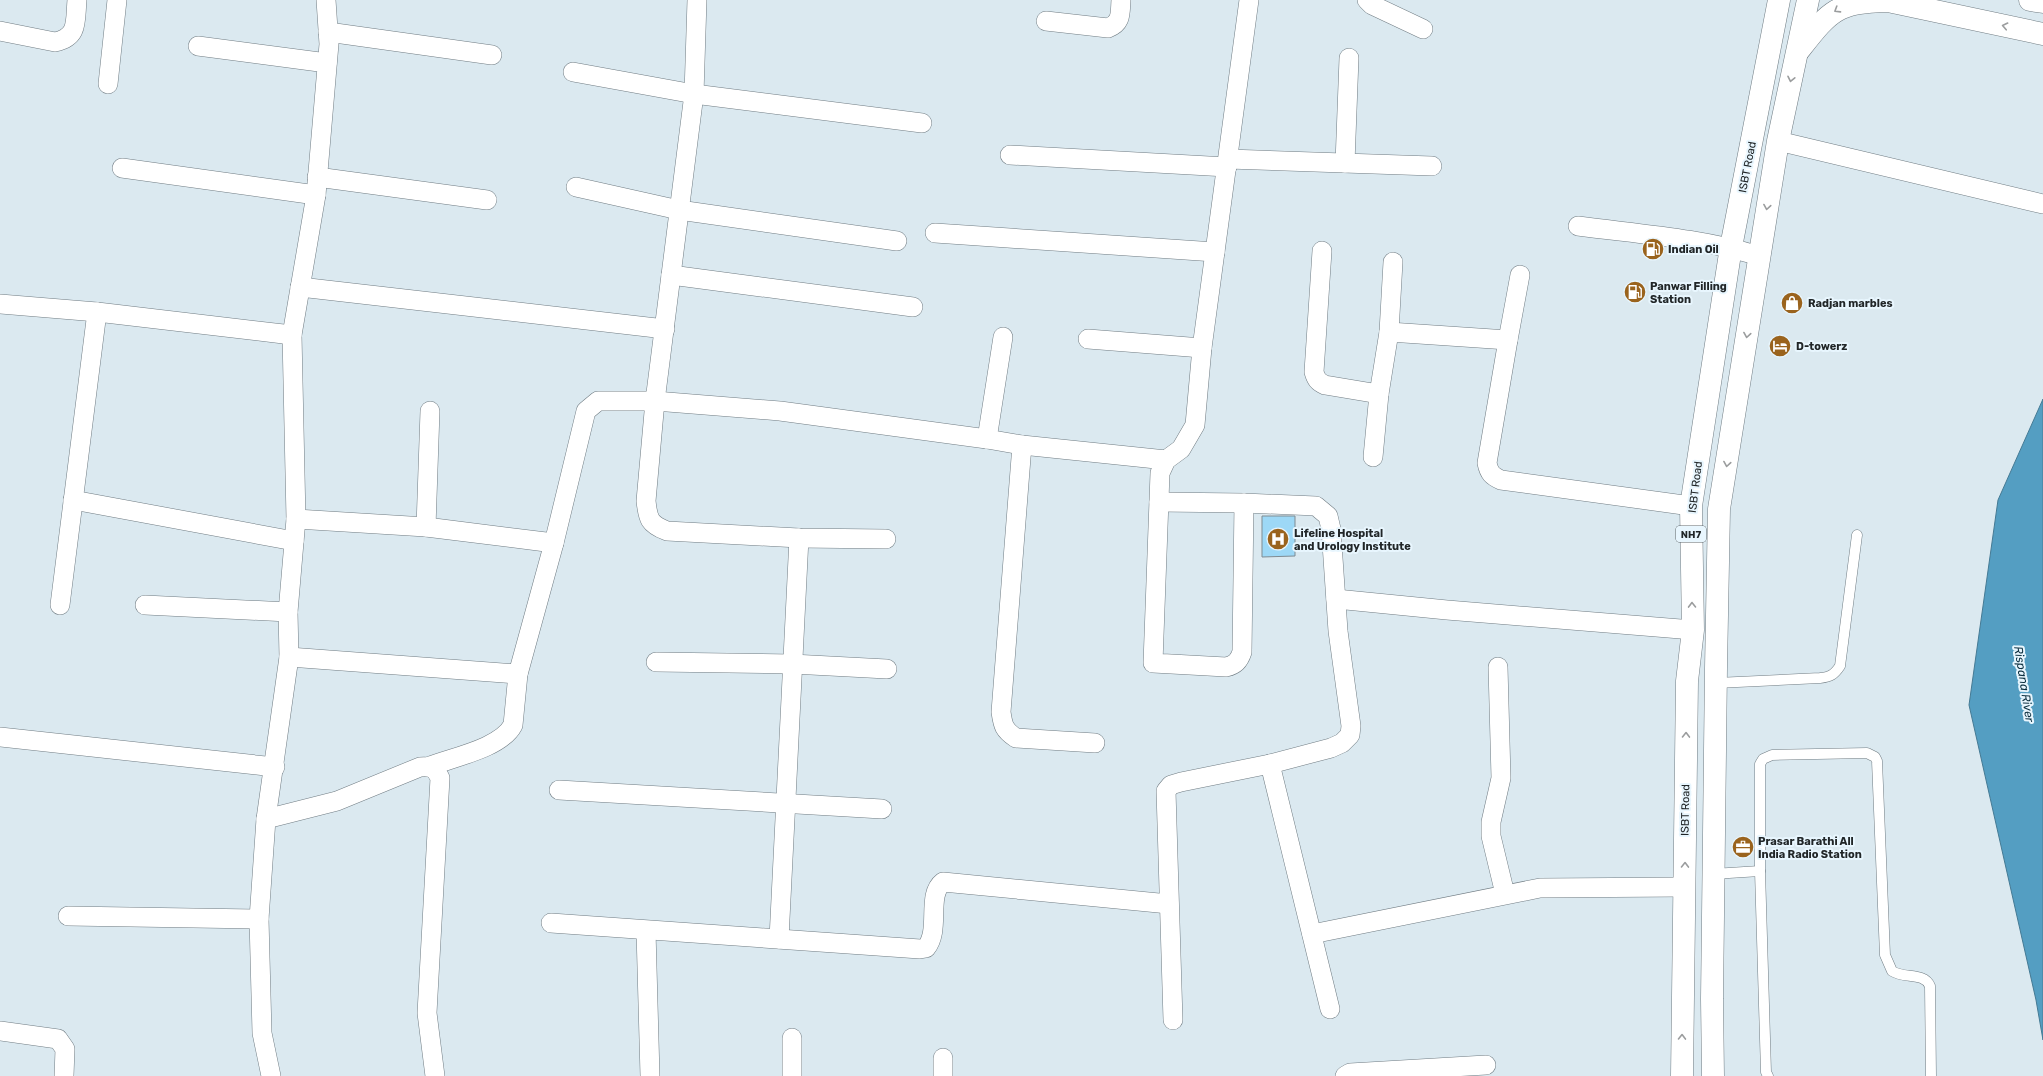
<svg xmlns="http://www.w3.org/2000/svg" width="2043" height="1076" viewBox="0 0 2043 1076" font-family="Rubik,sans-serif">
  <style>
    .water { fill: #549ec2; stroke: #457a94 }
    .building { fill: #9dd8f6; stroke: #7f8b92 }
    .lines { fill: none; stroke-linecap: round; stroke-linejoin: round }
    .lane-casing { stroke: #707c83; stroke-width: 11 }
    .street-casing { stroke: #707c83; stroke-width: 20 }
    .highway-casing { stroke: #707c83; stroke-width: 23 }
    .lane { stroke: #fff; stroke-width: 10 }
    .street { stroke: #fff; stroke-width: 19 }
    .highway { stroke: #fff; stroke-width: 22 }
    .oneway { stroke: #9b9d9e }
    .labels { text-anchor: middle; stroke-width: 4; stroke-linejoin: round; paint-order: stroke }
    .shield { fill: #e8f6fe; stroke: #5d6468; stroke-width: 1 }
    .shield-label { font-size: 10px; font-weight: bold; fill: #212628 }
    .street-label { font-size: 11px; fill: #212628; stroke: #e8f6fe }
    .poi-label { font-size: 11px; font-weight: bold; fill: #212628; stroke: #e8f6fe; text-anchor: start }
    .water-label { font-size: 12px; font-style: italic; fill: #0c2f3f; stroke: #e8f6fe }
  </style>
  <rect width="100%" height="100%" fill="#dbe9f0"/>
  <!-- water -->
  <polygon class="water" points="2043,399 2043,1040 2036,1000 1969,705 1998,500"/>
  <!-- building -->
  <polygon class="building" points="1262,516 1295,516 1295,556 1262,557"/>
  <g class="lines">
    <!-- lane casing -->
    <g class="lane-casing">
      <g id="lane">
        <path d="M1716,683L1820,678C1830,677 1834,675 1840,666L1857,535"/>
        <polyline points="1713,874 1760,871"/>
        <path d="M1768,1076L1766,1072L1760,871V764L1763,759L1772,755L1867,753L1875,757L1877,761L1885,955L1892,971C1904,979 1924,972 1930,986L1931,1076"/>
      </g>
    </g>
    <!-- street casing -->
    <g class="street-casing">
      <g id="street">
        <path d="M697,0L694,94L655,401L646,501C648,519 649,524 667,531L799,538L886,539"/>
        <polyline points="1367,0 1372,5 1423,29"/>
        <path d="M1046,21L1108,28C1122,23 1120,13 1121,0"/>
        <path d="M0,31L55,42C79,37 75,21 77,0"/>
        <polyline points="328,32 492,55"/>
        <polyline points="198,46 327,63"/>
        <polyline points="573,72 694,94 922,123"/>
        <polyline points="108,84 117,0"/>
        <polyline points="1778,141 2043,204"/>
        <polyline points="1010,155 1227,167"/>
        <polyline points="1228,159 1432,166"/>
        <polyline points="1345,163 1349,58"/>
        <polyline points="122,168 316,195"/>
        <polyline points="317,177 487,200"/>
        <polyline points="576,187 679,210 897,241"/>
        <path d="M1578,226C1638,234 1701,238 1759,256"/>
        <polyline points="935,233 1215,252"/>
        <path d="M1322,251L1314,372C1316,379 1318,382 1325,385L1379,394L1389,332L1508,340L1520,275"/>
        <polyline points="671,275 913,307"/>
        <polyline points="300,287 665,329"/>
        <polyline points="0,304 97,312 292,335"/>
        <polyline points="1389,332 1393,262"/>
        <polyline points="1088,339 1202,348"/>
        <path d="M1508,340L1487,463C1489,473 1492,476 1501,480L1691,506"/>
        <polyline points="987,439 1003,337"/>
        <path d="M1022,445L1001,712C1003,726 1004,730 1016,738L1095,743"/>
        <polyline points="1373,457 1379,394"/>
        <polyline points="73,500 294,541"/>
        <polyline points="1159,502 1244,503 1316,506 1328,516 1331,529 1338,631 1351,726 1350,735 1342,743 1331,748 1270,764 1181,782 1171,785 1166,791 1173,1020"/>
        <path d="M1244,503L1242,652C1239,661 1235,665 1226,667L1153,663L1160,473L1166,460L1181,449L1195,425L1202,348L1249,0"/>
        <polyline points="296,519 426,527 554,543"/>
        <polyline points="426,527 430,411"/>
        <polyline points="1336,599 1447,610 1693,630"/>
        <polyline points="60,605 97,312"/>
        <polyline points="145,605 288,612"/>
        <polyline points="289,657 518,674"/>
        <polyline points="656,662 792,664 887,669"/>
        <polyline points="1498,667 1501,778 1491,822 1491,836 1505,894"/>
        <polyline points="0,737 275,767"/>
        <polyline points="1270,764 1330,1009"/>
        <path d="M430,766C454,757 501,748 513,725L518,674L554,543L586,411L598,401H655L780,411L987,439L1022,445L1166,460"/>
        <polyline points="559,790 882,809"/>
        <path d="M266,819L337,801L420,767C432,766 435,768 440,778L427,1013L435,1076"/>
        <polyline points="68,916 259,919"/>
        <path d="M551,923L920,949L926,948C941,930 926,895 943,882L1169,904"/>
        <polyline points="646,931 650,1076"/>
        <polyline points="1312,934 1540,888 1684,887"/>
        <polyline points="779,939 799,538"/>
        <polyline points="0,1031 58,1039 65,1049 64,1076"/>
        <polyline points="792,1038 792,1076"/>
        <polyline points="943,1058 943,1076"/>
        <polyline points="271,1076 262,1033 259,919 266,819 289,657 288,612 296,519 292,335 316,195 329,44 326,0"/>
        <polyline points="1345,1076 1350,1073 1486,1065"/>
      </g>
    </g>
    <!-- highway casing -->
    <g class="highway-casing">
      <g id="highway">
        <polyline points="2030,0 2043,2"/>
        <path d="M1799,50C1830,11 1836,2 1888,1L2043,34"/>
        <polyline points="1682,1076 1687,681 1693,630 1691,506 1731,247 1779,0"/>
        <polyline points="1713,1076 1712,999 1716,668 1719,509 1778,141 1808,0"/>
      </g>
    </g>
    <!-- lane -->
    <use href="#lane" class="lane"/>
    <!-- street -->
    <use href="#street" class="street"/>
    <!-- highway -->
    <use href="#highway" class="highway"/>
  </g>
  <!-- one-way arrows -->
  <defs><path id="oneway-chevron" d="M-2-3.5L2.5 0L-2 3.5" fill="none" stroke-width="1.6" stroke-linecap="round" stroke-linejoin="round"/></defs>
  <g class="oneway">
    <use href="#oneway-chevron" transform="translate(1837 10) rotate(148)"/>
    <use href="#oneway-chevron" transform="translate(2005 26) rotate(-168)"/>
    <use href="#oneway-chevron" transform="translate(1791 79) rotate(102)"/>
    <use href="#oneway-chevron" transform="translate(1767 207) rotate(99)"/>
    <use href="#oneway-chevron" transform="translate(1747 335) rotate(99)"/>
    <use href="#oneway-chevron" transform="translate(1727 464) rotate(99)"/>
    <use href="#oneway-chevron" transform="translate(1692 605) rotate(-91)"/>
    <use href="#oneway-chevron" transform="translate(1686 735) rotate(-89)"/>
    <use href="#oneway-chevron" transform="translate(1685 865) rotate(-89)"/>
    <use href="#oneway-chevron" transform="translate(1682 1037) rotate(-89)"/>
  </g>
  <!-- icons -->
  <defs>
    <g id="fuel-disc" transform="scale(1.15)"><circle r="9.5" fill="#9a631d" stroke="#e8f6fe"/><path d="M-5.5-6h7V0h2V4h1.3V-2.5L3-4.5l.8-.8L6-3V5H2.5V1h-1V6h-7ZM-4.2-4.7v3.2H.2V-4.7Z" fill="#fff"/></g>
    <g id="shop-disc" transform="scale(1.15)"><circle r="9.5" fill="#9a631d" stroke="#e8f6fe"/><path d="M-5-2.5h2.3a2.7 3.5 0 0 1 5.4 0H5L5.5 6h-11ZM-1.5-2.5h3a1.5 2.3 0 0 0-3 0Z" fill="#fff"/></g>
    <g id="hotel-disc" transform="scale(1.15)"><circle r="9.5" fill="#9a631d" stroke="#e8f6fe"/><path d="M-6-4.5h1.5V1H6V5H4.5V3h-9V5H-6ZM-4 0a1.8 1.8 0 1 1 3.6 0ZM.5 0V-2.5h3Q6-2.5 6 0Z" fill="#fff"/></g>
    <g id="hospital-disc" transform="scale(1.15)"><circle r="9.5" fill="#9a631d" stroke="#e8f6fe"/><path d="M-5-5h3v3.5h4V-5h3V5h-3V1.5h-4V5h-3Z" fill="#fff"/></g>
    <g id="office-disc" transform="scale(1.15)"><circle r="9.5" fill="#9a631d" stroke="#e8f6fe"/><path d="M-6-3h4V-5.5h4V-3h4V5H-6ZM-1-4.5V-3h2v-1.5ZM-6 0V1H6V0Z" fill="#fff"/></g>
  </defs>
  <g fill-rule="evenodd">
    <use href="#fuel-disc" x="1653" y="249"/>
    <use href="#fuel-disc" x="1635" y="292"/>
    <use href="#shop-disc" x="1792" y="303"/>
    <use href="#hotel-disc" x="1780" y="346"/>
    <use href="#hospital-disc" x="1278" y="539"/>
    <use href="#office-disc" x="1743" y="847"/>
  </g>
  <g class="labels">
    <!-- shield labels -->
    <rect class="shield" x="1676" y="526" width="30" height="16" rx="3"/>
    <g class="shield-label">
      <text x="1691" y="538">NH7</text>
    </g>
    <!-- street labels -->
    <g class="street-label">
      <text transform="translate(1747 167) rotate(-79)" y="4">ISBT Road</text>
      <text transform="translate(1695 487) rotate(-83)" y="4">ISBT Road</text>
      <text transform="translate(1685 810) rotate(-89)" y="4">ISBT Road</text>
    </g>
    <!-- poi labels -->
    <g class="poi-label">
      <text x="1668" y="253">Indian Oil</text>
      <text x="1650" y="290">Panwar Filling<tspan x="1650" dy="13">Station</tspan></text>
      <text x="1808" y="307">Radjan marbles</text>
      <text x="1796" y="350">D-towerz</text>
      <text x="1294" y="537">Lifeline Hospital<tspan x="1294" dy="13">and Urology Institute</tspan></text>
      <text x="1758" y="845">Prasar Barathi All<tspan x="1758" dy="13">India Radio Station</tspan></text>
    </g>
    <!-- water labels -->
    <g class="water-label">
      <text transform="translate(2024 684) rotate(81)" y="4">Rispana River</text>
    </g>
  </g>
</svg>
